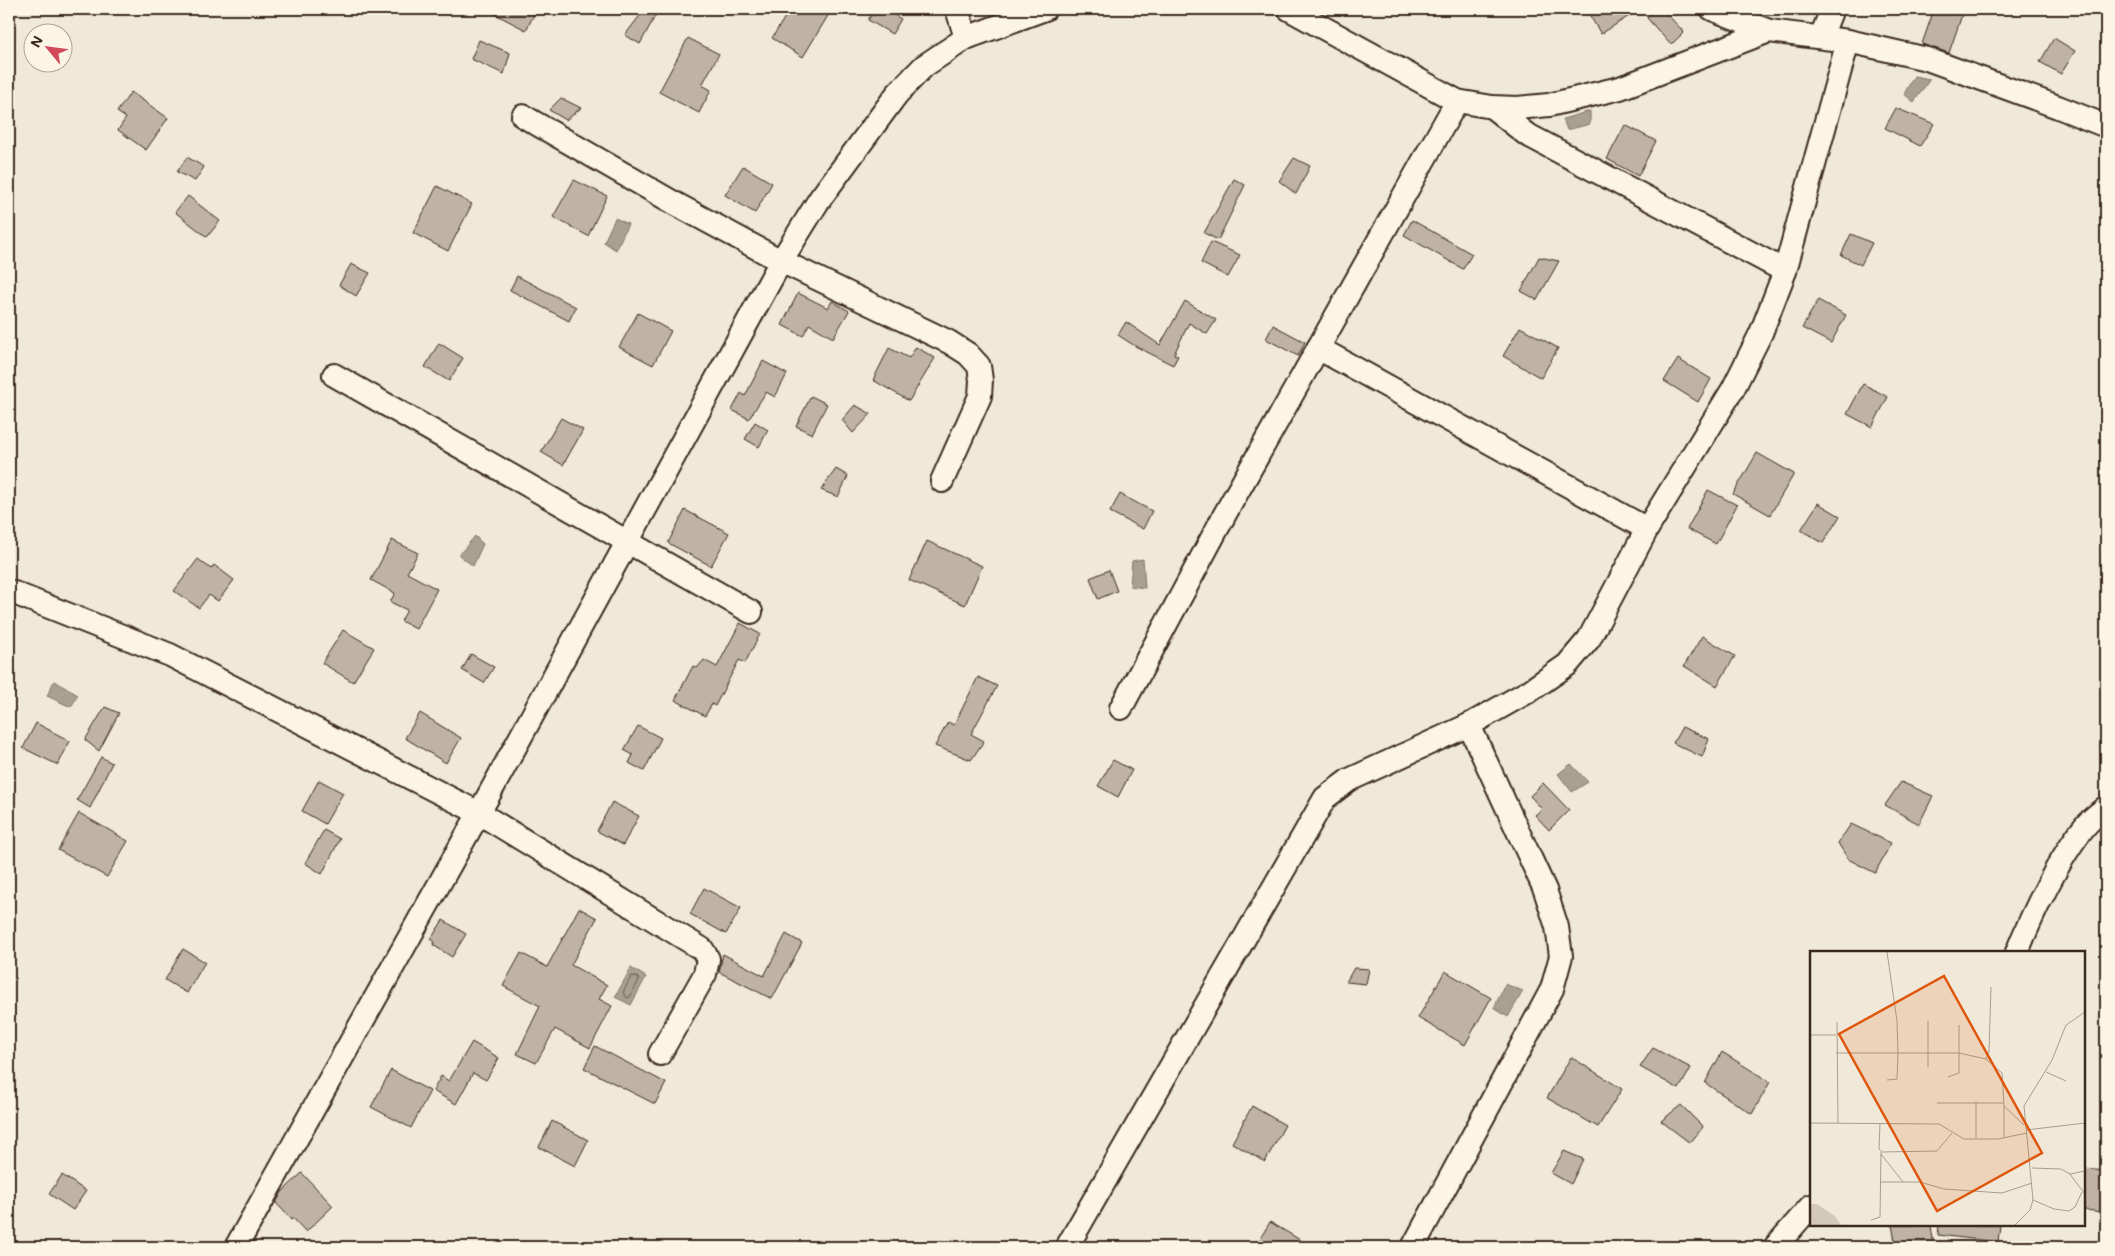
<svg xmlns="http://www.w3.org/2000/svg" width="2115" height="1256" viewBox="0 0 2115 1256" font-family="Mali,sans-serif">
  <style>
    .water { fill: #aaa091; stroke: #7e7163 }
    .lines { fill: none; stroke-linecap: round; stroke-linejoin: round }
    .shore { stroke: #67594c; stroke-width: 1 }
    .building { fill: #beb3a4; stroke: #3b2a1e }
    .minor-casing { stroke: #3b2a1e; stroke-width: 26 }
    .minor { stroke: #fcf5e5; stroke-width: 22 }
    .inset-road { fill: none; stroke: #a89d8e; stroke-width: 1 }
    .view { fill: #df570d; fill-opacity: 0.15; stroke: #df570d; stroke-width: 2.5 }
    .inset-edge { fill: none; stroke: #3b2a1e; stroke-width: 2.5 }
  </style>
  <rect width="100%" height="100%" fill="#f0e9d9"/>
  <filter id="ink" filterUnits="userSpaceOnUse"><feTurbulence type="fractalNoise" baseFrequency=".02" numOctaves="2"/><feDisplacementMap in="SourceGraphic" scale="10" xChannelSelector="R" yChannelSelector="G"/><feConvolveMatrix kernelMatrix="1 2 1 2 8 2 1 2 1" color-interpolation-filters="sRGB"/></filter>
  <g filter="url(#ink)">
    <!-- water -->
    <g class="water">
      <polygon points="1914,76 1930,79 1914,102 1904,94"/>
      <polygon points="1590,111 1590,124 1567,130 1563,119"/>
      <polygon points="615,218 628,224 616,250 604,242"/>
      <polygon points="475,536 483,544 473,566 459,555"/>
      <polygon points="1143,559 1145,588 1130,586 1132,561"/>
      <polygon points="54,681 78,695 71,707 47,696"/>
      <polygon points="1571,764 1588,782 1572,792 1558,774"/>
      <polygon points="631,968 646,977 631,1005 615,997"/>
      <polygon points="1505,984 1523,991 1508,1017 1494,1008"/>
    </g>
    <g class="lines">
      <!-- shore -->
      <polygon class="shore" points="632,976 638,978 639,980 630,997 627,998 623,993"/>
    </g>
    <!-- building -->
    <g class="building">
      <polygon points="485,9 537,9 526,30"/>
      <polygon points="645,9 659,9 640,44 625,35"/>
      <polygon points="790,9 832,9 803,57 772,38"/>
      <polygon points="875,9 884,9 901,19 892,34 868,20"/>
      <polygon points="1601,9 1640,9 1601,34 1590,16"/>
      <polygon points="1656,9 1662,9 1684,32 1671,45 1647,18"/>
      <polygon points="1934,9 1964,9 1949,53 1922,44"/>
      <polygon points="688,38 719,54 702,85 711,90 699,113 659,92"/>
      <polygon points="2054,38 2075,51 2061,74 2040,62"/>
      <polygon points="479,40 510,53 504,74 471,59"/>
      <polygon points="131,92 168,118 146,150 118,130 126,118 117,112"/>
      <polygon points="561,98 581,108 566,120 549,110"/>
      <polygon points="1896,108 1934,124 1920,146 1885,128"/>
      <polygon points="1625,125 1656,141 1638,176 1607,159"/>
      <polygon points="187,157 204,167 195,181 177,172"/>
      <polygon points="1294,158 1310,166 1296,194 1279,181"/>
      <polygon points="743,166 772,183 755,213 725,195"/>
      <polygon points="1234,179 1245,185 1218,240 1204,233"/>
      <polygon points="574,180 607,196 588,236 553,217"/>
      <polygon points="437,186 472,204 448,251 413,233"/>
      <polygon points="188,196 220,221 207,237 175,212"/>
      <polygon points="1412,220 1472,254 1463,269 1404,235"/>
      <polygon points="1851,234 1872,243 1861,265 1841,255"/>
      <polygon points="1211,242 1240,255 1228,277 1201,263"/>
      <polygon points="1539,257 1559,261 1537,300 1521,291"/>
      <polygon points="351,264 370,273 356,296 339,285"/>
      <polygon points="517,276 576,307 569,321 510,290"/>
      <polygon points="798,293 828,308 832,301 849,311 833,338 809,324 803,336 782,325"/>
      <polygon points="1818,300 1846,315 1831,343 1802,328"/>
      <polygon points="1185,301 1216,320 1207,334 1189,323 1174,354 1178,356 1173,365 1135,346 1118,335 1126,322 1160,345"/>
      <polygon points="638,313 671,331 653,365 619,347"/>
      <polygon points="1273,325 1305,342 1298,356 1266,339"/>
      <polygon points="1520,327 1558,348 1541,378 1503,356"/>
      <polygon points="439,343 463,358 449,381 425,367"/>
      <polygon points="916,347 935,358 909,401 873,380 889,348 909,358"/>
      <polygon points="1678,359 1711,379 1698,402 1664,381"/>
      <polygon points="763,361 787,374 775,397 766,392 749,419 732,410 741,393 745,396"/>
      <polygon points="1863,384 1888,397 1872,427 1847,414"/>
      <polygon points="811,396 827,404 812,434 796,426"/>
      <polygon points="855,405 871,414 853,433 842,420"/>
      <polygon points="561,418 583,430 563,465 541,452"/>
      <polygon points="755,422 768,430 759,447 745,439"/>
      <polygon points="1757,453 1794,474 1770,515 1733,494"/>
      <polygon points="836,469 848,476 838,497 821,490"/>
      <polygon points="1708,490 1737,505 1716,544 1687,529"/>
      <polygon points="1120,494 1152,511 1143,529 1110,512"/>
      <polygon points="1818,503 1840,516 1823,543 1801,530"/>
      <polygon points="685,510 729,533 711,566 668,543"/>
      <polygon points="392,540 418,553 407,573 437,589 416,629 401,621 407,610 390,602 395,593 371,580"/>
      <polygon points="927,541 982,566 965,605 909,580"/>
      <polygon points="198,559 211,569 214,565 234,580 218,601 209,595 199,608 174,591"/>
      <polygon points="1109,570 1117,591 1098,599 1090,578"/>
      <polygon points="740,623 760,634 745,663 739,660 715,706 712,704 705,716 675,700 693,666 697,668 704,660 717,667"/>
      <polygon points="343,630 374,648 353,682 322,663"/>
      <polygon points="1702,636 1735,656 1717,686 1684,666"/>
      <polygon points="471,654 494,667 484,683 462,670"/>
      <polygon points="978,677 997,686 971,734 984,741 971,760 935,746 948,722 954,725"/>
      <polygon points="105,707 119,713 99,751 85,740"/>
      <polygon points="420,713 461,738 446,763 405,738"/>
      <polygon points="36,723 70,741 58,765 23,748"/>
      <polygon points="638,726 661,738 644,771 629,763 633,755 624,750"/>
      <polygon points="1682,727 1709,739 1702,757 1673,743"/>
      <polygon points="101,757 112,763 90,808 77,800"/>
      <polygon points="1113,760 1132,770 1118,797 1098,786"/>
      <polygon points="319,780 343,793 325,824 302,811"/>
      <polygon points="1901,782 1933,796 1919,824 1885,805"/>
      <polygon points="1543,783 1569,810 1549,830 1535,815 1542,809 1530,796"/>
      <polygon points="612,802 639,816 623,845 597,831"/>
      <polygon points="79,813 128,841 107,877 58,850"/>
      <polygon points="1851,824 1891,843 1875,873 1848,859 1838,843"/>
      <polygon points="324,830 340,839 322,874 305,863"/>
      <polygon points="704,888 741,908 726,934 690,914"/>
      <polygon points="579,908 597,918 571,965 607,985 599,999 612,1006 590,1048 555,1029 536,1063 517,1054 540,1006 503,986 521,953 547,967"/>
      <polygon points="443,920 466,934 452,957 433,945 435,942 431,939"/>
      <polygon points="786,934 802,943 772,999 719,972 723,954 764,976"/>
      <polygon points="183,949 205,962 187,993 165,980"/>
      <polygon points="1354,968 1369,969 1366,984 1346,982"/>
      <polygon points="1445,971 1491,998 1465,1045 1418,1018"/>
      <polygon points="472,1042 499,1058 486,1080 473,1073 456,1104 433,1091 441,1076 449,1081"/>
      <polygon points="595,1046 666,1083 655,1104 584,1068"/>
      <polygon points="1653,1048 1691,1068 1679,1089 1640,1067"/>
      <polygon points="1722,1052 1770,1082 1752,1114 1705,1083"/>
      <polygon points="1571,1057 1622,1089 1598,1127 1547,1098"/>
      <polygon points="391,1070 430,1091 411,1128 371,1107"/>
      <polygon points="1681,1105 1703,1127 1690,1143 1661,1121"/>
      <polygon points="1252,1106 1285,1125 1265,1162 1232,1143"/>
      <polygon points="552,1121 588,1140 575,1166 539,1147"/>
      <polygon points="1564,1151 1583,1159 1571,1184 1551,1173"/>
      <polygon points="2084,1169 2106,1171 2102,1212 2084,1210"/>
      <polygon points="302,1173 333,1206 306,1232 293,1218 292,1220 276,1203 282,1192"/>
      <polygon points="62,1175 86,1191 73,1210 49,1194"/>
      <polygon points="1270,1222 1312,1247 1255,1247"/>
      <polygon points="1892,1225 1931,1225 1934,1247 1896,1247"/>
      <polygon points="1939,1225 2000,1225 1998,1242 1938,1235"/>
    </g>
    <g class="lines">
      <!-- minor casing -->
      <g class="minor-casing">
        <g id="minor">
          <polyline points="957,9 966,38 1045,9"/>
          <polyline points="1289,9 1457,101 1492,107 1517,108 1549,105 1620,88 1769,31"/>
          <polyline points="1712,9 1769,31 1848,41 1927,59 2058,107 2106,126"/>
          <polyline points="1821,37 1832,9"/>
          <polyline points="1492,107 1526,134 1785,271"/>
          <polyline points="523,116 674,203 781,261 949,342 968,354 979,366 981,380 980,396 942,481"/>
          <polyline points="1318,348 1647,529"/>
          <polyline points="334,375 751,612"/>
          <polyline points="9,591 170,655 479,813 702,949 708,959 705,974 660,1054"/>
          <polyline points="1121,708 1225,514 1457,101"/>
          <path d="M2017,952C2032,915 2060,855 2086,825C2092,818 2100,813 2106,807"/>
          <polyline points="236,1247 479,813 781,261 819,200 897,94 924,66 966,38"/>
          <polyline points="1067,1247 1325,798 1349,780 1469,725 1531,690 1567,665 1589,639 1647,529 1733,389 1761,333 1785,271 1848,41"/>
          <polyline points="1413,1247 1552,989 1561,956 1557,927 1545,890 1469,725"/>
          <polyline points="1775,1247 1811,1206"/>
        </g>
      </g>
      <!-- minor -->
      <use href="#minor" class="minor"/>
    </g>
  </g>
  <!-- overview -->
  <g transform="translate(1810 951)">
    <rect width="275" height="275" fill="#f0e9d9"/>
    <path d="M0,253H7L25,265L31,274H0Z" fill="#d2c9ba"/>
    <path class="inset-road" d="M275,6V49M181,36L179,100L176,108L192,122L194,155L214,174M27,71L28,172M0,84H26M26,102H149L176,108M118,116V70M236,121L256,130M138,126L149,122V74M77,129L87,128L88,103L87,70L77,1M166,151V187M127,152H193M0,172L129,173L154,188H188L217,182M70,172L69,198L72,201L127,200L142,182M216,179L275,172M194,187V155M71,203L93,231M222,217L251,218L260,223L275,220M259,222L275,243M70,231H110L134,238L192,242L222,232M223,249L244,258L259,260L265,256L272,241M61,269L70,266L71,201M205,274L220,259L223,249L214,155L242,109L256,74L275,61"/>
    <path class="view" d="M134,25L232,202L127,260L29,83Z"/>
    <rect width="275" height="275" class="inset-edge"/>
  </g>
  <!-- margin -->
  <rect width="2115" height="1256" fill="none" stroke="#fcf5e5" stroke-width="30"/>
  <rect x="15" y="15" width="2085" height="1226" fill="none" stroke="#3b2a1e" stroke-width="2" filter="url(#ink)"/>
  <!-- north arrow -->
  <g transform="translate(48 48) rotate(299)"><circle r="24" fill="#fcf5e5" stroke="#afa495"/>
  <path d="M0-4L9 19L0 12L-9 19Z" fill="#d1495b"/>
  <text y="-8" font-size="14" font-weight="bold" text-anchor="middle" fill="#3b2a1e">N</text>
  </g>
</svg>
